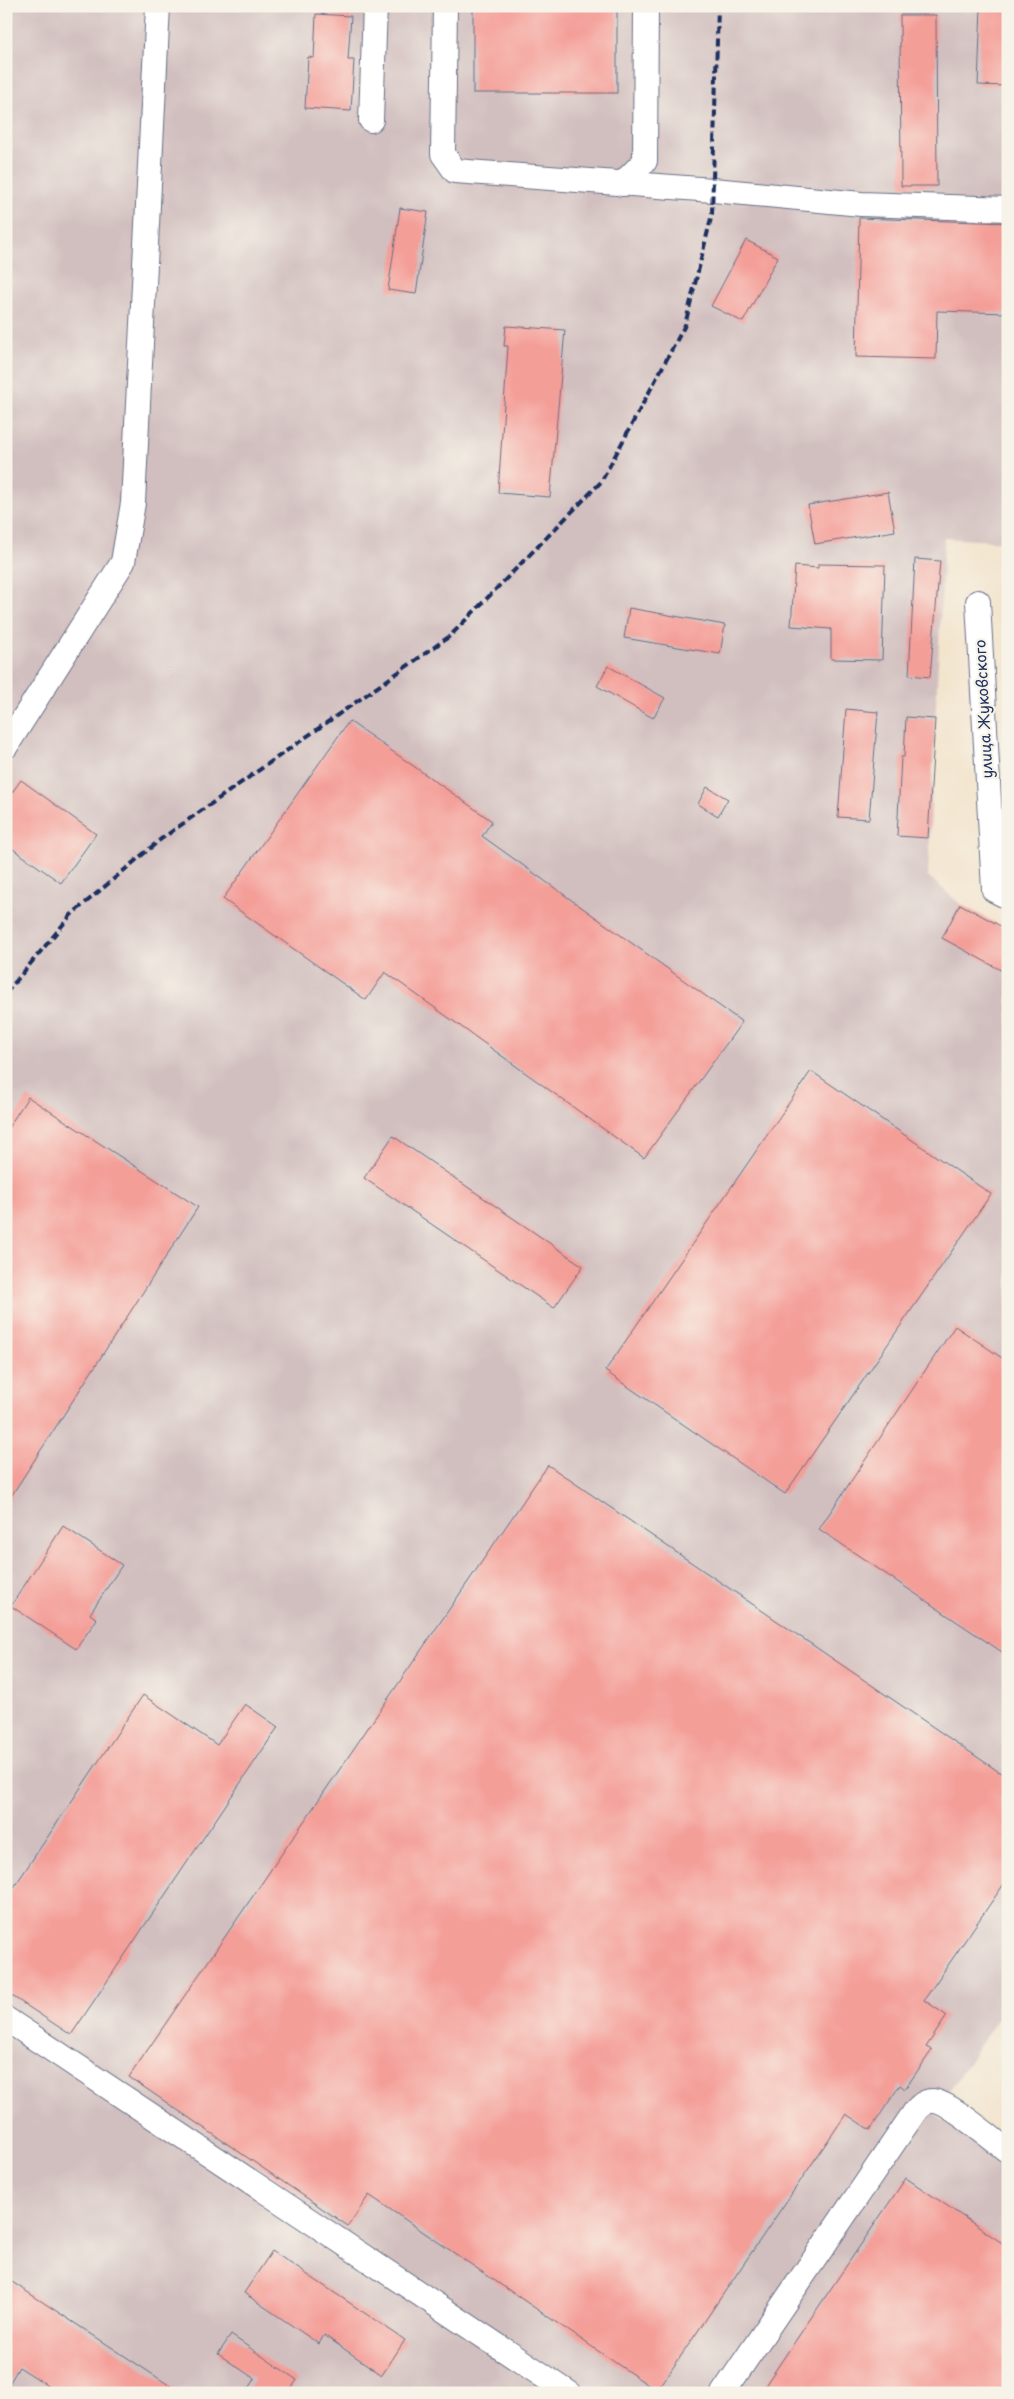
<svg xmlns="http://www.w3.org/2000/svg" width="1014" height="2399" viewBox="0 0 1014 2399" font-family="'Playpen Sans',sans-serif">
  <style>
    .industrial { fill: #d1bfbf }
    .building { fill: #f49e98 }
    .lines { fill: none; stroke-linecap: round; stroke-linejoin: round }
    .minor-casing { stroke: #676e85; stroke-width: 26 }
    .minor { stroke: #fff; stroke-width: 24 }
    .rail { stroke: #1b2f5e; stroke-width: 4; stroke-dasharray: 8 4; stroke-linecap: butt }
    .labels { text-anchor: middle; stroke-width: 4.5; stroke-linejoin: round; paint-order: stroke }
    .street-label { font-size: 15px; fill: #1b2f5e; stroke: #f7f3e8 }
  </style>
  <rect width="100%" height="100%" fill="#f7f3e8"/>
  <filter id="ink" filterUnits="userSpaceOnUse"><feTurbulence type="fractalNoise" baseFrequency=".02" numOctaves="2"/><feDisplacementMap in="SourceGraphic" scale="10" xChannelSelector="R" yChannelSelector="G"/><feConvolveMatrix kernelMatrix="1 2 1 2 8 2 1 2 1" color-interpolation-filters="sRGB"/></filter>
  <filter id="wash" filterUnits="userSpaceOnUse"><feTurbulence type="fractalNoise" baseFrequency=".0096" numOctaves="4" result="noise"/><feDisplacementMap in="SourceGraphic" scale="20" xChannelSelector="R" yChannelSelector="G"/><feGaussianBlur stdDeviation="1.12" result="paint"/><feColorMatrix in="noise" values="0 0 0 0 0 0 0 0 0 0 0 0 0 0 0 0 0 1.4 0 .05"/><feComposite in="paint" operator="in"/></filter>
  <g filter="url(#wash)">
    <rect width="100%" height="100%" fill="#f3e4cd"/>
    <!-- industrial -->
    <polygon class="industrial" points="6,6 1008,6 1008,542 944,538 928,876 960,904 1008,930 1008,2003 934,2114 1008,2164 1008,2393 6,2393"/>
    <g id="blocks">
      <!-- building -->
      <g class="building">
        <rect x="473" y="6" width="144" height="87"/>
        <polygon points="981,6 1008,6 1008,86 978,85"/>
        <polygon points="316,14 351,16 348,60 354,60 351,111 305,108 308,57 314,58"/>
        <polygon points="900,15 936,15 937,186 901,186"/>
        <polygon points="400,208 428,212 416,294 388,290"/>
        <polygon points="859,218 1008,223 1008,313 937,311 936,359 856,357"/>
        <polygon points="746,240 778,257 743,322 711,306"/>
        <polygon points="506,326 565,330 550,497 498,493 508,346 504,346"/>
        <polygon points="888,492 895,531 815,544 808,505"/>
        <polygon points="915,559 940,561 930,677 909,675"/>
        <polygon points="818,564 885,565 882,660 831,659 831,629 791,626 795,566 818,568"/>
        <polygon points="629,608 725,625 720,654 624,638"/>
        <polygon points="608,666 665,698 653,718 597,686"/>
        <polygon points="846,709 878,712 869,819 838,817"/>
        <polygon points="906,717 935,719 928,838 897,836 901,757 904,757"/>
        <polygon points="349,721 492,821 482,836 742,1022 644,1158 385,972 366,1000 223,899"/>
        <polygon points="21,780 96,834 61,883 6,844 6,801"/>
        <polygon points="707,787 728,799 718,816 698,804"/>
        <polygon points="960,904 1008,930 1008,974 942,938"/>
        <polygon points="811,1071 991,1194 785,1494 605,1371"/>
        <polygon points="28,1097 198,1207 6,1504 6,1131"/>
        <polygon points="393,1136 583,1266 554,1308 364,1178"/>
        <polygon points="955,1326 1008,1362 1008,1656 819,1529"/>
        <polygon points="548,1465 1008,1778 1008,1878 924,2000 947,2016 926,2047 932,2050 905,2089 900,2085 870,2130 846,2114 657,2391 369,2195 348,2226 129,2077"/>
        <polygon points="63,1526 122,1565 90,1614 97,1619 76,1649 11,1606"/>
        <polygon points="143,1695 217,1745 245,1704 278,1727 71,2035 6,1992 6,1899"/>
        <polygon points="906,2178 1008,2247 1008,2393 760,2393"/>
        <polygon points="272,2251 405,2340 382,2375 324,2335 319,2344 244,2293"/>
        <polygon points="6,2278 181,2393 60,2393 19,2367 6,2389"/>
        <polygon points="231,2335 297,2380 288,2393 246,2393 255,2379 218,2354"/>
      </g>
    </g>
  </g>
  <g filter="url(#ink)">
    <use href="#blocks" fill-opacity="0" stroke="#676e85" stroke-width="1"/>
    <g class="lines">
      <!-- minor casing -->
      <g class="minor-casing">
        <g id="minor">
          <polyline points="445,6 443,154 455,171 713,190 861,204 1008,209"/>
          <polyline points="371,120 375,6"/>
          <polyline points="622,184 645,161 646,6"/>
          <polyline points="978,602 994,890 1008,897"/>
          <polyline points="6,746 123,562 133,503 158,6"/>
          <polyline points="6,2019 569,2393"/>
          <path d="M723,2393L916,2110C921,2105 925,2101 932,2101C947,2100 994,2141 1008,2151"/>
        </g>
      </g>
      <!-- minor -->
      <use href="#minor" class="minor"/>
      <!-- rail -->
      <polyline class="rail" points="6,993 71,915 161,839 450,636 601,482 685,325 712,214 718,6"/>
    </g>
  </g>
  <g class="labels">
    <!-- street labels -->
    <g class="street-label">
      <text transform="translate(984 709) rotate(-93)" y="5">улица Жуковского</text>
    </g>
  </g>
  <!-- margin -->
  <rect width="1014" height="2399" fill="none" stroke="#f7f3e8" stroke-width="25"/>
</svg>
